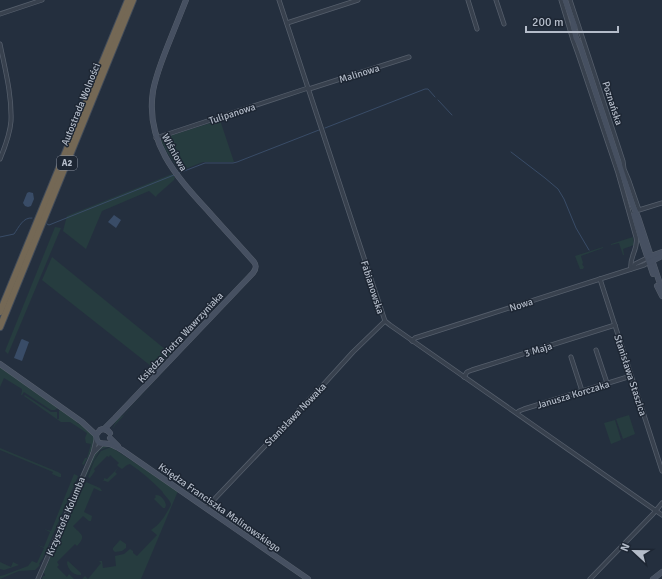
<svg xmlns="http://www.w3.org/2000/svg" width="662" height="579" viewBox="0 0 662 579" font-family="Signika,sans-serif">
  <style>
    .green { fill: #263c3f }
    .water { fill: #394c67 }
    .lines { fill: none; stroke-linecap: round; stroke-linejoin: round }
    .stream { stroke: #394c67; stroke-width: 1 }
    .street-casing { stroke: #565f6c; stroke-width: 5 }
    .secondary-casing { stroke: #565f6c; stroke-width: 6 }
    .highway-casing { stroke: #434c59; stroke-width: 8 }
    .street { stroke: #38414e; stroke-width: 3.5 }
    .secondary { stroke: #465061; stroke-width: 5 }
    .highway { stroke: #746855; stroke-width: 6 }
    .labels { text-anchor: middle; stroke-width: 3; stroke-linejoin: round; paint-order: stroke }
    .shield { fill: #1d2633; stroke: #878f9c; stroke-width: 1 }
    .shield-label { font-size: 9px; font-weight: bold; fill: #b4bcc9 }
    .street-label { font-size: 10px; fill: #b4bcc9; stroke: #1d2633 }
  </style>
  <rect width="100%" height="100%" fill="#242f3e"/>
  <!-- green -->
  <g class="green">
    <polygon points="220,120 234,162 203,162 180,171 169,155 161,141 163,138"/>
    <polygon points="172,174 175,177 174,180 157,195 156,197 149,191 102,211 86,249 63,231 67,216"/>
    <polygon points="55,227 61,228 8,354 5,351"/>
    <polygon points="633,237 634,245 623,249 624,255 623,255 619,243 611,245 611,244"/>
    <polygon points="603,247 603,248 581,256 583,263 582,264 584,267 583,269 580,269 575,256"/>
    <polygon points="52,257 171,354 156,370 42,280"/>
    <path d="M177,359L115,425L113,429C114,423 119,417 124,415Z"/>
    <polygon points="0,367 58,407 58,408 55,410 51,410 24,392 22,395 21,395 22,391 22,389 4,378 0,387"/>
    <path d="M25,395L51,412H57V419H59V411L60,409L78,421L77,423L79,424L80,422C84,426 89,430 92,434C99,444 88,456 84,465L82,464L85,458H87L91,444L86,443L85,438L87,433L70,422H61L24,396Z"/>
    <polygon points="629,415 635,434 623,439 616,419"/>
    <polygon points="615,420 621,440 611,444 604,423"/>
    <path d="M107,445H110L108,447L100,450L94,460L86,477C85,470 95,450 101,447C103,446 105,446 107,445Z"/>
    <path d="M111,447L178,491L141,579H82L85,576L88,579L101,563L99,561H102L103,568L116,566L115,556L124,554L130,549L133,551V553L137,556L157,535L151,530C161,524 166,514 171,505C171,500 164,496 162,491C152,481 142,472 130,464L127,465L122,469L119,467L115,472L117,474L108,482L102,480H104V478L107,479L119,467L117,465L119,463L110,455L109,457L107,456L94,469L95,471L90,478L88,477L94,461L101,451Z"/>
    <polygon points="0,448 58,472 61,474 61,477 59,477 52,474 53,472 0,450"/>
    <polygon points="74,474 78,476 43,558 39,564 40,565 35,570 19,571 0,579 0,576 4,575 28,566 32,561 37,563 44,548 37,545 44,547 50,532 44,529 51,531"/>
    <path d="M86,482L100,488L102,491H100L94,488L84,512L92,516L91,521H89L83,516L73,526C81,535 87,535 77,546L75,544L57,562L59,565L57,567L67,577L69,574L74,579H42L43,576H45V574L43,573L52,554L61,538L75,505L76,506L77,503H76Z"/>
    <path d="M156,495C161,495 165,500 166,505L165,508H163L154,499L156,497L155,496Z"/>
    <polygon points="72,505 74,505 60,537 51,553"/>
    <polygon points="120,540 126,544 126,548 122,551 115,552 113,550 113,548"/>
    <path d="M68,561L81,573V575C74,576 67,569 67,562Z"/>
    <polygon points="0,562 11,567 13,562 19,565 4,570 0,569"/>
  </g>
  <!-- water -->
  <g class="water">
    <polygon points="29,192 33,193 34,199 31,206 28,207 25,206 23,203 27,193"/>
    <polygon points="114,215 121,220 116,228 108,222"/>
    <polygon points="22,339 29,342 22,361 14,358 21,340"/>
  </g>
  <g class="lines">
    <!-- stream -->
    <g class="stream">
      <polyline points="438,100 452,115"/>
      <polyline points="325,128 425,89 428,89 435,97"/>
      <polyline points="511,152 545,178 558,189 564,199 576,228 589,250"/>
      <polyline points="179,173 205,163 233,163 237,162 319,130"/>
      <polyline points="47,224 49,225 174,175"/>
      <path d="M0,237L14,234C19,227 23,217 32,218"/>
    </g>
    <!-- street casing -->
    <g class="street-casing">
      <g id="street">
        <polyline points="279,0 369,273 385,321 390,325 662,515"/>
        <polyline points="468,0 477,29"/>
        <polyline points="496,0 504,24"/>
        <path d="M561,0L573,40L578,54L618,173L636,237C639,249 629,256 631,269"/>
        <polyline points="570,0 623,161 624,169 629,181 639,210 662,203"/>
        <polyline points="0,14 42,0"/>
        <polyline points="287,23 358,0"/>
        <path d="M0,44C5,69 12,95 11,121C10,134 5,147 0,159"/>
        <polyline points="309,89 409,57"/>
        <polyline points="156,138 308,88"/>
        <polyline points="632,268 635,264 647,258"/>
        <polyline points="600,279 662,471"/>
        <polyline points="412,341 415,338 644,265 649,262"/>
        <polyline points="596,350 607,383"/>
        <polyline points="571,357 582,391"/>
        <polyline points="464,377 467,372 472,370 615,325"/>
        <polyline points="517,413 519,411 524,409 631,376"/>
        <polyline points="93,453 102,444"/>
        <polyline points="206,508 323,385 353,352 385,321"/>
        <polyline points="38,579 93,453 96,440"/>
        <polyline points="590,579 653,514 662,503"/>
      </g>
    </g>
    <!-- secondary casing -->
    <g class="secondary-casing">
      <g id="secondary">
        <polyline points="565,0 575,27"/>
        <polyline points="573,24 576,38 580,45 633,206 638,217 662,290"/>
        <polyline points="634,215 640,235 653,274"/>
        <polyline points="648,257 662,252"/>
        <polyline points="650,262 662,256"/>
        <polyline points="657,286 662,296"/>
        <polyline points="0,364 82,422 96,435"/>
        <path d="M104,429L115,418L253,273C256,269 257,266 254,262C239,245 224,229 209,212C177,177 145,143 153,91C156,75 162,60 168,45C174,30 180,15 186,0"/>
        <path d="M110,433C107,429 104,428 100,430L96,435C97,447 103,442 110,444C114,445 118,448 122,450L308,579"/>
        <polyline points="110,438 118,446"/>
        <polyline points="653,579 662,572"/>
      </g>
    </g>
    <!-- highway casing -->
    <g class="highway-casing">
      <g id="highway">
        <polyline points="0,312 128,0"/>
        <polyline points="0,327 133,0"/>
      </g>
    </g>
    <!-- street -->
    <use href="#street" class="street"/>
    <!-- secondary -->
    <use href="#secondary" class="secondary"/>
    <!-- highway -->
    <use href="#highway" class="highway"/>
  </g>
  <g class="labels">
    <!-- shield labels -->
    <rect class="shield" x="57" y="156" width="20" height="14" rx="3"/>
    <g class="shield-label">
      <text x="67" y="166">A2</text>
    </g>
    <!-- street labels -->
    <g class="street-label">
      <text transform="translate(359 73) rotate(-17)" y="4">Malinowa</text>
      <text transform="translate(613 103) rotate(72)" y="4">Poznańska</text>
      <text transform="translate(80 104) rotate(-68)" y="4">Autostrada Wolności</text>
      <text transform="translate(232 113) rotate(-18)" y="4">Tulipanowa</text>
      <text transform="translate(175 152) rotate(61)" y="4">Wiśniowa</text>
      <text transform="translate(373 287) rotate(72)" y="4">Fabianowska</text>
      <text transform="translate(521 304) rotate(-18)" y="4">Nowa</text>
      <text transform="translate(180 337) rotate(-47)" y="4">Księdza Piotra Wawrzyniaka</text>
      <text transform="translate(538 349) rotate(-17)" y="4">3 Maja</text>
      <text transform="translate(631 375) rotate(72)" y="4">Stanisława Staszica</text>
      <text transform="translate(573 394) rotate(-17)" y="4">Janusza Korczaka</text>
      <text transform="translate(295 414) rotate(-46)" y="4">Stanisława Nowaka</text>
      <text transform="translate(220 507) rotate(35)" y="4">Księdza Franciszka Malinowskiego</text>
      <text transform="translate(65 516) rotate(-67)" y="4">Krzysztofa Kolumba</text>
    </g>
  </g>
  <!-- north arrow -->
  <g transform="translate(634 551) rotate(292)" stroke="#1d2633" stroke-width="3" paint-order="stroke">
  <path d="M0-3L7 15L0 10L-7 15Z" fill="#b4bcc9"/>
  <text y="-6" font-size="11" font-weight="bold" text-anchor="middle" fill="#b4bcc9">N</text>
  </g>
  <!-- scale -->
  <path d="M526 26v6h92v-6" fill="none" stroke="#b4bcc9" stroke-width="2"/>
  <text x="532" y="26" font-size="12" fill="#b4bcc9" stroke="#1d2633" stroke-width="3" paint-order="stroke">200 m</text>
</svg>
